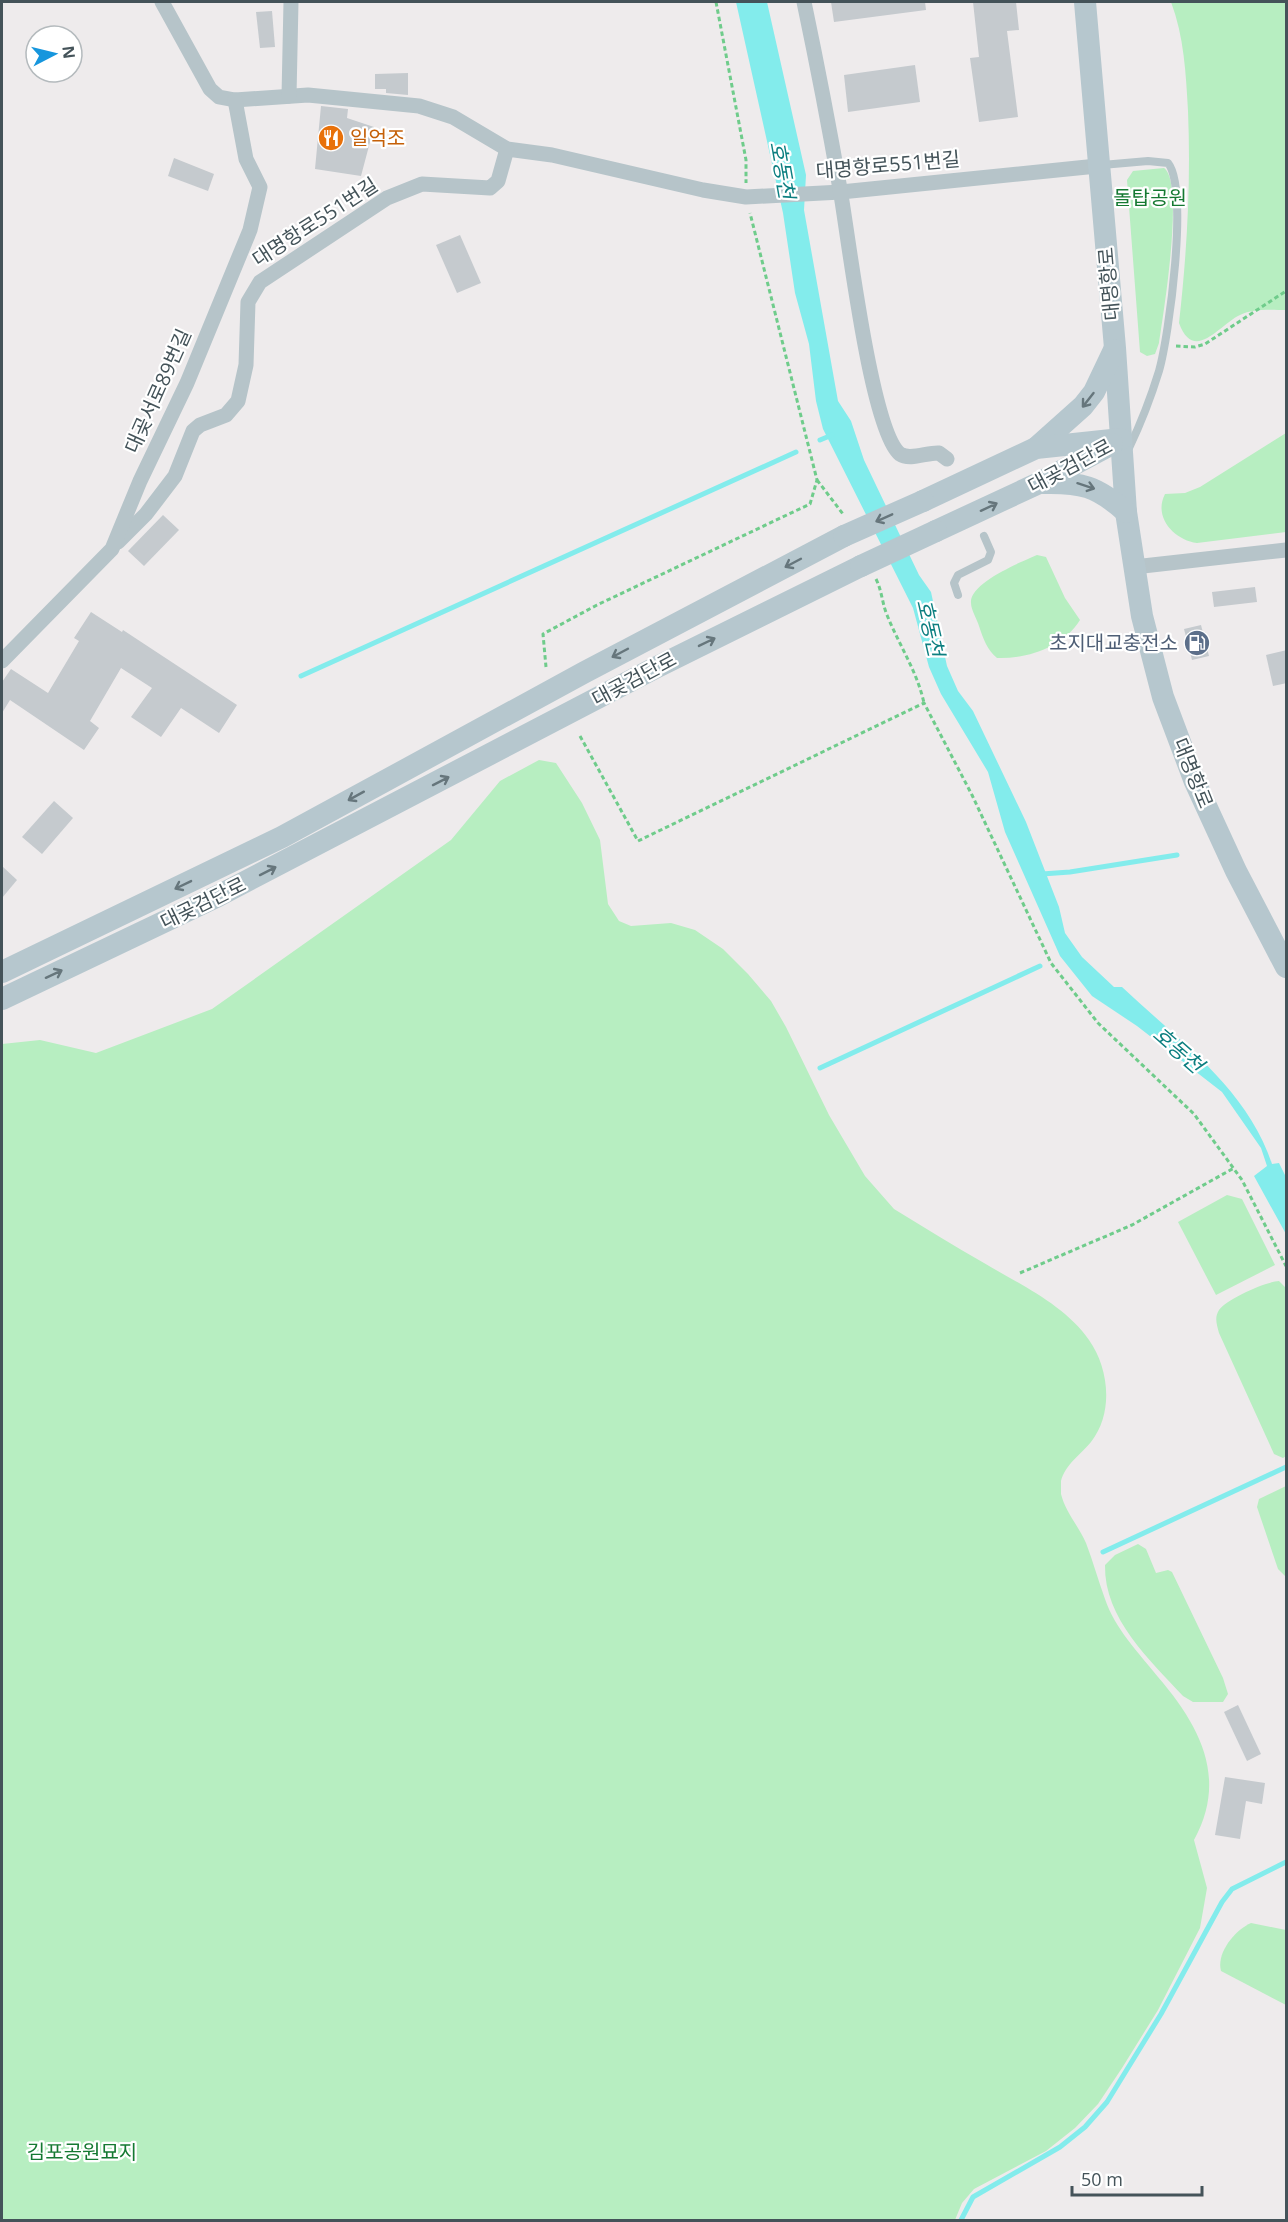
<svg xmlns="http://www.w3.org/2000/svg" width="1288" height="2222" viewBox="0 0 1288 2222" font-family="'Open Sans','Noto Sans KR',sans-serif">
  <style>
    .green { fill: #b7eec1 }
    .water { fill: #83ecec }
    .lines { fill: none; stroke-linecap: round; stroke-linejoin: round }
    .stream { stroke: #83ecec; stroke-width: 5 }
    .building { fill: #c5cace }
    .path { stroke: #6fcc8b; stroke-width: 3; stroke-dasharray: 4.5 3; stroke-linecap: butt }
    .lane { stroke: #b6c4c9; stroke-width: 8 }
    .street { stroke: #b6c4c9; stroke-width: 15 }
    .secondary { stroke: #b6c7ce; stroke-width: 22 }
    .secondary-bridge { stroke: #b6c7ce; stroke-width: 22 }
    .oneway { stroke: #66767c }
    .labels { text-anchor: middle; stroke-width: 4.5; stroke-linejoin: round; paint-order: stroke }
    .food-label { font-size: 20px; fill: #c56008; stroke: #fff; text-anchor: start }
    .street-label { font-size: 20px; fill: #445359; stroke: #fff }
    .park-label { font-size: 20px; fill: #157932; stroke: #fff }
    .service-label { font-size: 20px; fill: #4e5e75; stroke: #fff; text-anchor: end }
    .water-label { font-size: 21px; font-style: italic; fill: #0c7f80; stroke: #fff }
  </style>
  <rect width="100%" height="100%" fill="#eeebec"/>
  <!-- green -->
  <g class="green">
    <path d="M1171,2H1286V310C1272,310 1254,308 1240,315C1220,324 1194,364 1179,323C1187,252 1191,182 1188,111C1186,74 1184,36 1171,2Z"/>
    <path d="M1164,168C1185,182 1163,316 1159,343L1155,354L1147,356L1140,352L1127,180L1133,171Z"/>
    <path d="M1286,433V532L1197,543C1174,540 1153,517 1165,494L1185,493L1200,487Z"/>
    <path d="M1037,555L1046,557L1065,598L1080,620C1063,647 1028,659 997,658C987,650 983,638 979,626C977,619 971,610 971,603C969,583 1021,562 1037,555Z"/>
    <path d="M539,760L556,763L582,803L600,840L608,904L619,921L631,926L671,923L695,930L723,949L748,974L771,1001L786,1027L829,1115L865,1176L894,1209C924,1227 954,1246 984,1263C1019,1284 1065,1305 1089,1340C1109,1368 1114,1413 1091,1442C1081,1454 1065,1465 1061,1481C1061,1484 1061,1491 1061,1494C1065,1511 1079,1527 1086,1543C1093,1561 1098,1580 1105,1599C1115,1629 1139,1653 1158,1677C1200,1726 1228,1778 1194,1840L1207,1888L1200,1928L1158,2010L1122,2068L1098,2104L1075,2128L1046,2151L974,2189L962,2203L955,2220H2V1044L40,1040L96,1053L212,1009L451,840L500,781Z"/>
    <polygon points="1227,1195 1242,1199 1275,1265 1216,1295 1178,1222"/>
    <path d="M1279,1281L1286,1288V1456L1283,1458L1274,1454L1219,1333C1217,1325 1214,1318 1219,1310C1227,1299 1265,1282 1279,1281Z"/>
    <polygon points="1286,1486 1286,1577 1278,1569 1257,1507 1259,1499"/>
    <path d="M1138,1544L1146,1549L1156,1573L1168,1570L1172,1572L1223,1678L1228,1694L1223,1702H1193L1183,1696C1150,1660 1104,1619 1105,1565L1115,1555Z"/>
    <path d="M1251,1923L1286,1930V2005L1221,1971C1216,1953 1235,1930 1251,1923Z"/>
  </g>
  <!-- water -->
  <path class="water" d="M736,2H767L806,175L804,210L838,401L851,421L864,460L919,575L931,592L947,666L958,691L973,711L1026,822L1059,907L1065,933L1082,957L1114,987H1122C1178,1040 1247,1088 1272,1164L1279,1163L1286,1177V1234L1254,1176L1267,1166L1261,1148L1222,1092L1137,1026L1092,996L1060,956L1005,832L988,772L941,694L929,667L913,608L823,429L816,401L809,344L795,293L783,213Z"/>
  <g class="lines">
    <!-- stream -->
    <g class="stream">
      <polyline points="820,440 832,435"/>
      <polyline points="301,676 796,452"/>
      <polyline points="1042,874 1070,872 1177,855"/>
      <polyline points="820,1068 1040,966"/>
      <polyline points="1103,1552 1286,1467"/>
      <polyline points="961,2220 973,2197 1060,2147 1085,2127 1107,2102 1161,2014 1222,1902 1232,1889 1286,1862"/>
    </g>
  </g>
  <!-- building -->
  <g class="building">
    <polygon points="831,2 925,2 926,10 834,22"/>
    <polygon points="973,2 1016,2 1019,30 1007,31 1018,117 979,122 970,58 979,57"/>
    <polygon points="272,11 275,47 260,48 256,12"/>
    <polygon points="915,65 920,102 848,112 844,75"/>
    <polygon points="408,73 408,95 386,93 386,89 375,89 375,74"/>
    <polygon points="321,106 348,109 347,118 374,127 361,176 315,169"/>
    <polygon points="174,158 214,174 208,191 168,176"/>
    <polygon points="460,235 481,283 457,293 436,245"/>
    <polygon points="163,515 179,530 144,566 128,551"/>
    <polygon points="1255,587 1257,602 1214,607 1212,592"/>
    <polygon points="91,612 122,632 123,630 237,705 219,733 181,708 161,737 131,717 152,688 121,668 90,721 99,728 84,750 10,700 2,713 2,682 11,669 48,693 79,641 74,638"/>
    <polygon points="1201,625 1209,656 1192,660 1184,629"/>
    <polygon points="1287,650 1287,683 1273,686 1266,655"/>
    <polygon points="54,801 73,818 42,854 22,837"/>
    <polygon points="2,866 17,880 2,898"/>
    <polygon points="1238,1705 1261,1754 1247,1761 1224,1712"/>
    <polygon points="1225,1777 1265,1783 1262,1804 1246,1801 1240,1839 1215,1835"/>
  </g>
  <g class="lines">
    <!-- path -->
    <g class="path">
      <polyline points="716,2 746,160 746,183"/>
      <polyline points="1176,346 1195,347 1205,344 1286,291"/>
      <polyline points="817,480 843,514"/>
      <path d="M876,579C882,591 882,603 887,615C899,645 917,671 924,703"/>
      <polyline points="546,667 543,634 597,605 810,504 817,480 750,213"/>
      <polyline points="580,736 638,841 924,703 972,795 1051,963 1098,1023 1194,1114 1242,1180 1286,1266"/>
      <polyline points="1020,1273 1132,1225 1234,1168"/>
    </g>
    <!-- lane -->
    <g class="lane">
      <path d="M1102,165L1148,161L1168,163C1189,189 1169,336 1159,371C1151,397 1141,423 1129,448"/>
      <polyline points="958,595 954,583 958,575 988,560 991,552 984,536"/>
    </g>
    <!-- street -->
    <g class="street">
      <polyline points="162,2 210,89 219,97 235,100 308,95 419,106 453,117 507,149 552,155 703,190 746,197 841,192 1097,166"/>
      <path d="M804,2C817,64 829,126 840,189C848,233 871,431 900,454C910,461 928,452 939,453L947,459"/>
      <polyline points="289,96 291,2"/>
      <polyline points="118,542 146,514 175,476 193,431 200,425 226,415 238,401 246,365 248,302 260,282 387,198 422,184 490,188 498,181 507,149"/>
      <polyline points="1134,567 1286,550"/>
      <polyline points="2,661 112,549 140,481 187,383 250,230 260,187 246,159 235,100"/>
    </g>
    <!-- secondary -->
    <g class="secondary">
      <polyline points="1085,2 1115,348 1126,512 1142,616 1163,697 1195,782 1236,871 1286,967"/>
      <polyline points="1036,448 1083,406 1094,392 1114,350"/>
      <path d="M1043,483C1081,482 1097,486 1126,512"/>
      <polyline points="923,501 1036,448 1121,439"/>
      <polyline points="936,531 1039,483 1112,444"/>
      <polyline points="2,972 282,837 585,672 844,536"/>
      <polyline points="2,999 218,896 655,668 861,566"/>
    </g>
    <!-- secondary-bridge -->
    <g class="secondary-bridge">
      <polyline points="844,536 923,501"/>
      <polyline points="861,566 936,531"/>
    </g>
  </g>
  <!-- one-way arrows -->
  <defs><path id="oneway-shaft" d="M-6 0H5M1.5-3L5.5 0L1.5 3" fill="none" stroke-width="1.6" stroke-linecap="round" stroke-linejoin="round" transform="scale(1.5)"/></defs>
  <g class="oneway">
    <use href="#oneway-shaft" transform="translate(1088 400) rotate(128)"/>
    <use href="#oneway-shaft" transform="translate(1086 486) rotate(18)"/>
    <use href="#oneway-shaft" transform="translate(989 507) rotate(-25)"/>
    <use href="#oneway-shaft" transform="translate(884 518) rotate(156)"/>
    <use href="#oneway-shaft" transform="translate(793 563) rotate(152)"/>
    <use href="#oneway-shaft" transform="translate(707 642) rotate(-26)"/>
    <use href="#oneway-shaft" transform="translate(620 653) rotate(152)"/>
    <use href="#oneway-shaft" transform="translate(441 781) rotate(-27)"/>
    <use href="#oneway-shaft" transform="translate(356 796) rotate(151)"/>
    <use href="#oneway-shaft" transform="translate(268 871) rotate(-27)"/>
    <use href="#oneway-shaft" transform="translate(183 885) rotate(154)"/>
    <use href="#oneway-shaft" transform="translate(54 974) rotate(-25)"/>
  </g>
  <!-- icons -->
  <defs>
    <g id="restaurant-disc" transform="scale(1.35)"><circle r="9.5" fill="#e8710a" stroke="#fff"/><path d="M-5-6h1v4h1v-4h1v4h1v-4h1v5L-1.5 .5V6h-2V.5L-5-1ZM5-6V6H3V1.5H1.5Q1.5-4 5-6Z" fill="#fff"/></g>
    <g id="fuel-disc" transform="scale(1.35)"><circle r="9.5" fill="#5c6f8a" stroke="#fff"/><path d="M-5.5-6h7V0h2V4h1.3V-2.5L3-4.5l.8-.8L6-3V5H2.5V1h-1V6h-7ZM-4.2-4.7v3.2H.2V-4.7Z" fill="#fff"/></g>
  </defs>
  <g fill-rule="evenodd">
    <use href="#restaurant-disc" x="331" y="138"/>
    <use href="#fuel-disc" x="1197" y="643"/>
  </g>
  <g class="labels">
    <!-- food labels -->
    <g class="food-label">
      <text x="350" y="145">일억조</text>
    </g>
    <!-- street labels -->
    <g class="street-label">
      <text transform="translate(888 165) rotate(-5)" y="7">대명항로551번길</text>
      <text transform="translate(315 222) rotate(-33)" y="7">대명항로551번길</text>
      <text transform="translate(1109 284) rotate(-95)" y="7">대명항로</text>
      <text transform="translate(158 391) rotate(-66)" y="7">대곶서로89번길</text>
      <text transform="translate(1070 466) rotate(-28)" y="7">대곶검단로</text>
      <text transform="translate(634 679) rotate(-28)" y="7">대곶검단로</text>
      <text transform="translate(1193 773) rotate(68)" y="7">대명항로</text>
      <text transform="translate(203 903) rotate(-26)" y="7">대곶검단로</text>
    </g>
    <!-- park labels -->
    <g class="park-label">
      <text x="1150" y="205">돌탑공원</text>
      <text x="82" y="2159">김포공원묘지</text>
    </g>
    <!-- service labels -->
    <g class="service-label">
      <text x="1178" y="650">초지대교충전소</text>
    </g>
    <!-- water labels -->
    <g class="water-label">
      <text transform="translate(782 170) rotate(80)" y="7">호동천</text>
      <text transform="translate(930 628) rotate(77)" y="7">호동천</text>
      <text transform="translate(1178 1050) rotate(41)" y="7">호동천</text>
    </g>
  </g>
  <!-- border -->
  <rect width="1288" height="2222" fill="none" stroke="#445359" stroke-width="6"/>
  <!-- north arrow -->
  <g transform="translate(54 54) rotate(83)"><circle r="28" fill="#ffffff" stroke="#b4babd" stroke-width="1.5"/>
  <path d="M0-4.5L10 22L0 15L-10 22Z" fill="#1696dd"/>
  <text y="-9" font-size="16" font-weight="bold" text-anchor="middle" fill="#445359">N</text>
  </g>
  <!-- scale -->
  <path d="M1072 2186v9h130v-9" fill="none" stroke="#445359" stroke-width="3"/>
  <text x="1081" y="2186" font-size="18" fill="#445359" stroke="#ffffff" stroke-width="4.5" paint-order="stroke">50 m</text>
</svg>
